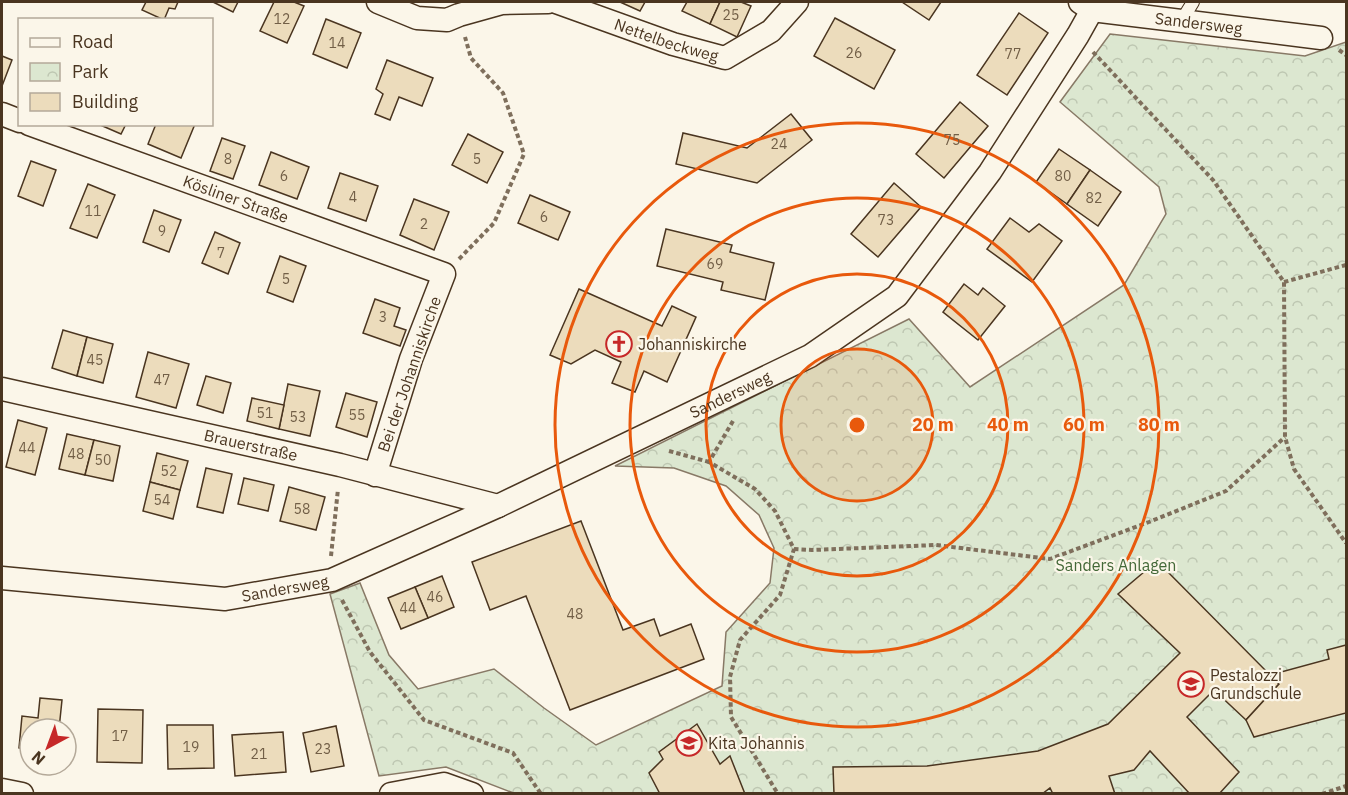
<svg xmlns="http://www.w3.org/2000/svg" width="1348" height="795" viewBox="0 0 1348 795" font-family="'IBM Plex Sans',sans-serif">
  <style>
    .park { fill: url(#park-crowns); stroke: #887966; stroke-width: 1.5 }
    .building { fill: #ecdcbc; stroke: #4a3520; stroke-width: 1.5 }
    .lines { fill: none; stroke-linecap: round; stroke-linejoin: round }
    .lane-casing { stroke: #4a3520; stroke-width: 14 }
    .street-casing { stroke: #4a3520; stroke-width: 25 }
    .path { stroke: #7f6f5c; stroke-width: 4; stroke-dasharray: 4.5 3; stroke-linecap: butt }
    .lane { stroke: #fbf6e9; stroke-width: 12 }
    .street { stroke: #fbf6e9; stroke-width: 22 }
    .ring { fill: none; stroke: #e8590c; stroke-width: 3 }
    .labels { text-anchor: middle; stroke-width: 4.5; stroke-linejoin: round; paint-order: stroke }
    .number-label { font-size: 14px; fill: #725f47 }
    .street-label { font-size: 16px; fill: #4a3520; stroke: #fbf6e9 }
    .poi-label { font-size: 16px; fill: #4a3520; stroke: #fbf6e9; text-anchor: start }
    .park-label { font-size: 16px; fill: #436837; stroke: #fbf6e9 }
    .centre { fill: #e8590c; stroke: #fbf6e9; stroke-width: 3 }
    .ring-label { font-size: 18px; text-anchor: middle; font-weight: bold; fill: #e8590c; stroke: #fbf6e9; stroke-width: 4.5; stroke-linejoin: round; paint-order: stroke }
  </style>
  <defs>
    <pattern id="park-crowns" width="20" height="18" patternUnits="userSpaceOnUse" patternTransform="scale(1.5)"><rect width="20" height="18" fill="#dce7d0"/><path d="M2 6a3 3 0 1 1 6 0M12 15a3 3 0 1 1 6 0" fill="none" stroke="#bec7b2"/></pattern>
  </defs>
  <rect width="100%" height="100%" fill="#fbf6e9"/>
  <!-- park -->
  <polygon class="park" points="1110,34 1305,56 1346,42 1346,793 516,794 446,767 379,776 330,594 360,583 389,655 418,689 494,669 544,708 596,745 722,686 726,632 770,583 774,548 759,515 726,486 674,468 615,466 909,319 970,387 1124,285 1166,214 1159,187 1060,102"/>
  <!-- building -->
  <g class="building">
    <polygon points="146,2 178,2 175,9 169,8 164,20 142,10"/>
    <polygon points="213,2 238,2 233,12"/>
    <polygon points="274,2 294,2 304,6 287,43 260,31"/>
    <polygon points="620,2 645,2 640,11"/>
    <polygon points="687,2 720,2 710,24 682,11"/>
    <polygon points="720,2 741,2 751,6 737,37 710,24"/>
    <polygon points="902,2 941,2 929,20"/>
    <polygon points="1019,13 1048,33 1007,95 977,75"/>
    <polygon points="835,18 895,50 874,89 814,56"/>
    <polygon points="326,19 361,33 347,68 313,54"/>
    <polygon points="2,56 12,60 2,86"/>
    <polygon points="387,60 433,78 422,106 399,97 390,120 375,114 383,94 376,89"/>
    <polygon points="960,102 988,126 944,178 916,154"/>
    <polygon points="791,114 812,140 757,183 676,164 683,133 747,148"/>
    <polygon points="98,124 126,124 121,134"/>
    <polygon points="156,124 195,124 181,158 148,144"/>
    <polygon points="468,134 503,152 487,183 452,165"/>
    <polygon points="222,138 245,146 233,179 210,171"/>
    <polygon points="1059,149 1090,170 1067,204 1036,182"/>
    <polygon points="271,152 309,167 297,199 259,185"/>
    <polygon points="31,161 56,170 43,206 18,196"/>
    <polygon points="1090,170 1121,192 1098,226 1067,204"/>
    <polygon points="340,173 378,186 366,221 328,208"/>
    <polygon points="894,183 921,207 878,257 851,234"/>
    <polygon points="88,184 115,195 97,238 70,228"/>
    <polygon points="530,195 570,212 558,240 518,223"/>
    <polygon points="414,199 449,212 434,250 400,235"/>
    <polygon points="154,210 181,220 169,252 143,242"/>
    <polygon points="1010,218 1029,232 1039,224 1062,241 1032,282 987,249"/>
    <polygon points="666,229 732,245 730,252 774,263 765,300 721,290 723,282 657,266"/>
    <polygon points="215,232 240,243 228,274 202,263"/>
    <polygon points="280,256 306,266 293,302 267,292"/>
    <polygon points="964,284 978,295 983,288 1005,306 978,340 943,312"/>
    <polygon points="579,289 662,326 672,306 696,317 667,382 644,371 635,392 612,383 621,362 595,350 571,364 550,355"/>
    <polygon points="375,299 400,308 394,326 406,330 400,346 363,333"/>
    <polygon points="63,330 87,337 77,376 52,368"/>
    <polygon points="87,337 113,344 103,383 77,376"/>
    <polygon points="148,352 189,364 176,408 136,397"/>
    <polygon points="206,376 231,383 223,413 197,405"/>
    <polygon points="288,384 320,391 310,436 279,429"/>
    <polygon points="346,393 377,402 367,437 336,427"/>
    <polygon points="252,398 284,405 279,429 247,421"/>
    <polygon points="18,420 47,428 35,475 6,467"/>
    <polygon points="67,434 94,440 85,475 59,469"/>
    <polygon points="94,440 120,446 113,481 85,475"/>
    <polygon points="157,453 188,461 180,490 150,482"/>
    <polygon points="206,468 232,474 223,513 197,507"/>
    <polygon points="244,478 274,485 268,511 238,504"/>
    <polygon points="150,482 180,490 173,519 143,511"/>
    <polygon points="289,487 325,497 316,530 280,521"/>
    <polygon points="581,521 623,630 654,619 660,636 691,624 704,659 570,710 526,596 490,610 472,562"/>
    <polygon points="1157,561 1279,684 1246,720 1214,690 1187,717 1239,772 1219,794 1190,794 1150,751 1134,770 1109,776 1115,794 1053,794 1050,788 1042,794 834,794 833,767 927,766 1038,751 1108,724 1180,653 1118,594"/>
    <polygon points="442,576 454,607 428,618 415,587"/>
    <polygon points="415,587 428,618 401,629 388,598"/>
    <polygon points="1346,645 1346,713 1254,737 1246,720 1279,684 1270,675 1329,659 1327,650"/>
    <polygon points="40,698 62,700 59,729 30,729 30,750 19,748 22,716 38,718"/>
    <polygon points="98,709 143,710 142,763 97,762"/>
    <polygon points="697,724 720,764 730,756 745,794 660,794 649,773 663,759 659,752"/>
    <polygon points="167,725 213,725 214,768 168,769"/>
    <polygon points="336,726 344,766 311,772 303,733"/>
    <polygon points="283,732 286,772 235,776 232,735"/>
  </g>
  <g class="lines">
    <!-- lane casing -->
    <g class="lane-casing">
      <polyline id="lane" points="1182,20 1193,2"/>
    </g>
    <!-- street casing -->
    <g class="street-casing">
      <g id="street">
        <polyline points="378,2 417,18 447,20 459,15 502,3 548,2"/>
        <path id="s1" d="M556,2L673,44L725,58L771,31L797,2"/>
        <path id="s2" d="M1080,2L1092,10L1321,38"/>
        <polyline points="2,114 20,121"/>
        <path id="s3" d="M29,124L444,274L411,359L375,475"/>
        <path id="s4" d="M2,389L340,465L498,506"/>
        <path id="s5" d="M2,578L225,599L332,580L498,506L810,356L897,296L990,172L1078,35L1092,10"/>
        <polyline points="2,790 22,794"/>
        <polyline points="391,794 444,784 472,794"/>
      </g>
    </g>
    <!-- path -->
    <g class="path">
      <polyline points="1339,50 1346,55"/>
      <polyline points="1093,52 1213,180 1284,282 1285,437 1294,469 1346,543"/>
      <polyline points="459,259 494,223 524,154 503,93 471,58 465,37"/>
      <polyline points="1284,282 1346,265"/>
      <polyline points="733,421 709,462 755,489 775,511 794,549 780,595 740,640 730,677 731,717 778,794"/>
      <polyline points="669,451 709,462"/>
      <polyline points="794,549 812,550 936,545 1050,559 1149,522 1226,491 1285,437"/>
      <polyline points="331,556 338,489"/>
      <polyline points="342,600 370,652 424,720 513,753 541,794"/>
      <polyline points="1322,794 1346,786"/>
    </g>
    <!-- lane -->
    <use href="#lane" class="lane"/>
    <!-- street -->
    <use href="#street" class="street"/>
  </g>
  <!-- distance rings -->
  <circle cx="857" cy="425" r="76" fill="#e8590c" fill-opacity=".12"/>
  <g class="ring">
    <circle cx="857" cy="425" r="76"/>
    <circle cx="857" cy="425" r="151"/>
    <circle cx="857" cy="425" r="227"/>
    <circle cx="857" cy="425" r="302"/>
  </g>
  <!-- icons -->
  <defs>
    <g id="church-ring" transform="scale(1.35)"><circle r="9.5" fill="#fbf6e9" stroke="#c62828" stroke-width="1.5"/><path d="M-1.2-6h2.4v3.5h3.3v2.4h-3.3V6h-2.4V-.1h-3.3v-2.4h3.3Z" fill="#c62828"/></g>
    <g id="school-ring" transform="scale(1.35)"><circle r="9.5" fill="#fbf6e9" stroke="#c62828" stroke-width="1.5"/><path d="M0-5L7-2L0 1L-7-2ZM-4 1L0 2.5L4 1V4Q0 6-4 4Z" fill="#c62828"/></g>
  </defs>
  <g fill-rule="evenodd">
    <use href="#church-ring" x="619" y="344"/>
    <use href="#school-ring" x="1191" y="684"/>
    <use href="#school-ring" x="689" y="743"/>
  </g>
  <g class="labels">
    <!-- number labels -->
    <g class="number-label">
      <text x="731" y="20">25</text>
      <text x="282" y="24">12</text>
      <text x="337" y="48">14</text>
      <text x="854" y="58">26</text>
      <text x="1013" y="59">77</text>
      <text x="952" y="145">75</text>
      <text x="779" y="149">24</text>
      <text x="228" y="164">8</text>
      <text x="477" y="164">5</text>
      <text x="284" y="181">6</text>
      <text x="1063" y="181">80</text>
      <text x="353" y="202">4</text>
      <text x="1094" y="203">82</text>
      <text x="93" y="216">11</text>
      <text x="544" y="222">6</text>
      <text x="886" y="225">73</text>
      <text x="424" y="229">2</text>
      <text x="162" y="236">9</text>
      <text x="221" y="258">7</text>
      <text x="715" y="269">69</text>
      <text x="286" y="284">5</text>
      <text x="383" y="322">3</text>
      <text x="95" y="365">45</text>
      <text x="162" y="385">47</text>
      <text x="265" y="418">51</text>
      <text x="357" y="420">55</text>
      <text x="298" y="422">53</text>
      <text x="27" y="453">44</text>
      <text x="76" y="459">48</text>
      <text x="103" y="465">50</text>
      <text x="169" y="476">52</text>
      <text x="162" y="505">54</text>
      <text x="302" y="514">58</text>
      <text x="435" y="602">46</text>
      <text x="408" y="613">44</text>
      <text x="575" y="619">48</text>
      <text x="120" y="741">17</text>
      <text x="191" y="752">19</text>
      <text x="323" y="754">23</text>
      <text x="259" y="759">21</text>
    </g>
    <!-- street labels -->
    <g class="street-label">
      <text dy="6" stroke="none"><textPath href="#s2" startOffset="122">Sandersweg</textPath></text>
      <text dy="6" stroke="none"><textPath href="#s1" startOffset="117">Nettelbeckweg</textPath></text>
      <text dy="6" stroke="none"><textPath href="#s3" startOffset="220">Kösliner Straße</textPath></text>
      <text transform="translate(409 374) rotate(-71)" y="6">Bei der Johanniskirche</text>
      <text dy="6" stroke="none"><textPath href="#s5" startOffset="772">Sandersweg</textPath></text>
      <text dy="6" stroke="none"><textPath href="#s4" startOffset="255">Brauerstraße</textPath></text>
      <text dy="6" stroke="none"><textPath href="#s5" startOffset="285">Sandersweg</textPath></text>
    </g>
    <!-- poi labels -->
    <g class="poi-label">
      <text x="638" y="350">Johanniskirche</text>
      <text x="1210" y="681">Pestalozzi<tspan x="1210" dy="18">Grundschule</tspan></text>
      <text x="708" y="749">Kita Johannis</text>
    </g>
    <!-- park labels -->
    <g class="park-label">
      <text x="1116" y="571">Sanders Anlagen</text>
    </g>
  </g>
  <circle cx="857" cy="425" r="9" class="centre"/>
  <g class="ring-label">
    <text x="933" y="431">20 m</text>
    <text x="1008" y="431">40 m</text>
    <text x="1084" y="431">60 m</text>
    <text x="1159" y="431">80 m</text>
  </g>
  <!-- border -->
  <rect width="1348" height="795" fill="none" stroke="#4a3520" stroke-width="6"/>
  <!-- legend -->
  <rect x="18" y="18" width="195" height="108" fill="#fbf6e9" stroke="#b4a999" stroke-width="1.5"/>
  <rect x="30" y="38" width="30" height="9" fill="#fbf6e9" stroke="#b4a999" stroke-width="1.5"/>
  <text x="72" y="48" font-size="18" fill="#4a3520">Road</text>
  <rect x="30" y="63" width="30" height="18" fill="url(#park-crowns)" stroke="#b4a999" stroke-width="1.5"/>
  <text x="72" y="78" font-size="18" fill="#4a3520">Park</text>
  <rect x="30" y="93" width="30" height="18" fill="#ecdcbc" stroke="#b4a999" stroke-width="1.5"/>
  <text x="72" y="108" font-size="18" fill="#4a3520">Building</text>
  <!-- north arrow -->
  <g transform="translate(48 747) rotate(221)"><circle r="28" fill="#fbf6e9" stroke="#b4a999" stroke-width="1.5"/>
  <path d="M0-4.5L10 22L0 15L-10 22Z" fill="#c62828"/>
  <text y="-9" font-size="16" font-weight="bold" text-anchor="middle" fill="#4a3520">N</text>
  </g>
</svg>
